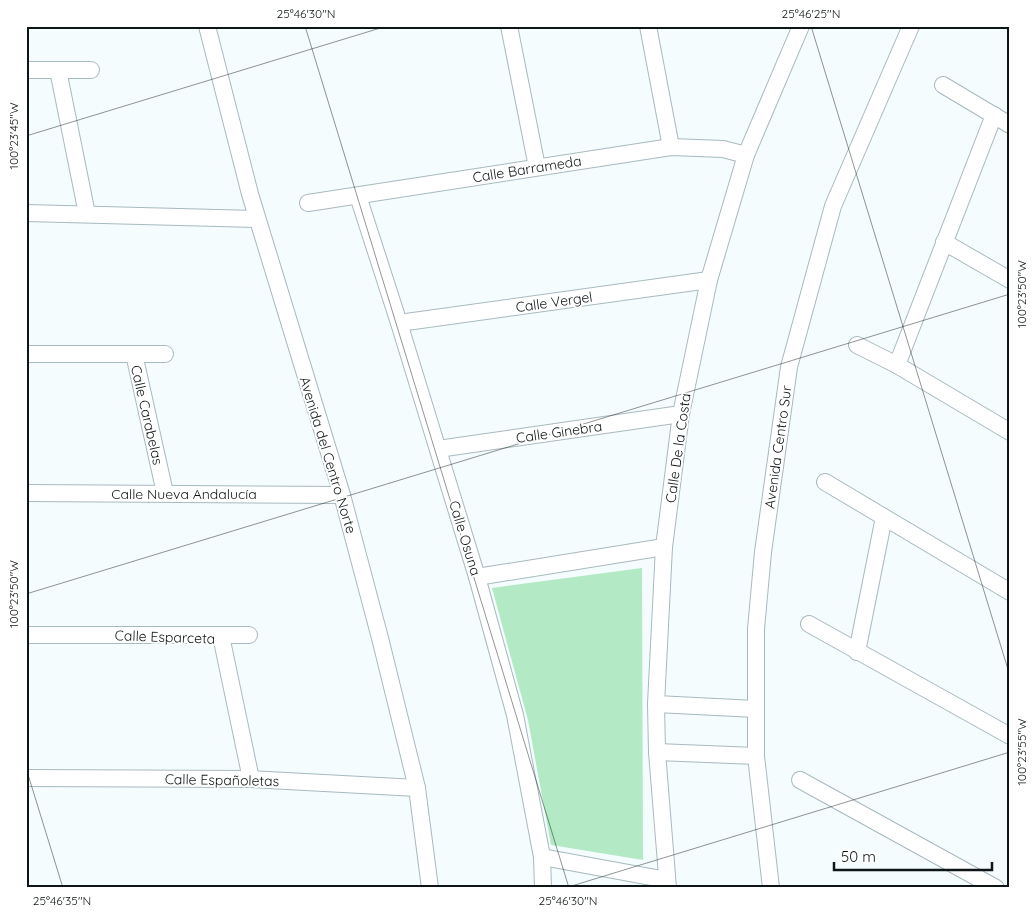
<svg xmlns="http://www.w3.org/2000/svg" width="1036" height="914" viewBox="0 0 1036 914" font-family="Quicksand,sans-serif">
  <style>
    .green { fill: #b3e9c4 }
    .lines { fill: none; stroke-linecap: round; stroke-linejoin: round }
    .street-casing { stroke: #a7babf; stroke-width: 18 }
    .street { stroke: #fff; stroke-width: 16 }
    .ticks { fill: none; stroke: #0e1516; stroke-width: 1; stroke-opacity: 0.45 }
    .labels { text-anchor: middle; stroke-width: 4; stroke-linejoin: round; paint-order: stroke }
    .street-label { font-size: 14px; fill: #0e1516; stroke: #fff }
    .neatline { fill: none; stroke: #0e1516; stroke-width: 2 }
    .ticks-label { font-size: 12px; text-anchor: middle; fill: #0e1516 }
  </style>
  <rect width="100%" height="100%" fill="#f4fcfe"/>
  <!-- green -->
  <polygon class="green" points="642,568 643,860 551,845 528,720 492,588"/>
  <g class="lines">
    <!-- street casing -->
    <g class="street-casing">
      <g id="street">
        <polyline points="207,26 250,194 342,495 380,638 417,788 430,888"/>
        <polyline points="509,26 537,167"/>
        <polyline points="648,26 671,147"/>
        <polyline points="26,70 91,70"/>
        <polyline points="58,70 87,214"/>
        <polyline points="943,85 1010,125"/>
        <polyline points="358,196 399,323 477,577 515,715 542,857 543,888"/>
        <polyline points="308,203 671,147 723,149 746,155"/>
        <polyline points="26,213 257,219"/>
        <polyline points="944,242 1010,280"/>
        <polyline points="399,323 709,280"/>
        <polyline points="857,345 897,365 1010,432"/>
        <polyline points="26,354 165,354"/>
        <polyline points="134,354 165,493"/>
        <polyline points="897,365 994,115"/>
        <polyline points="438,449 681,414"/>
        <polyline points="825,482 1010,592"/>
        <polyline points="26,493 342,495"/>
        <polyline points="477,577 664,547"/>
        <polyline points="809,624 1010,736"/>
        <polyline points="26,635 249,635"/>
        <polyline points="221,636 251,779"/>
        <polyline points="857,652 884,517"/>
        <polyline points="656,704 756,709"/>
        <polyline points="657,752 756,756"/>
        <polyline points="26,778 251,779 417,788"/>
        <polyline points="800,780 996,888"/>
        <polyline points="542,857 667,880"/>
        <polyline points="668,888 657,752 656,704 664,547 681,414 709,280 746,155 801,26"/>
        <polyline points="771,888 756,756 756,629 763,552 789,367 833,206 911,26"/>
      </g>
    </g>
    <!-- street -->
    <use href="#street" class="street"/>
  </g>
  <!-- ticks -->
  <path class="ticks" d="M305,26L569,888M811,26L1010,676M26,136L387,26M26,594L1010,294M26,768L63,888M565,888L1010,752"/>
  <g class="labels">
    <!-- street labels -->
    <g class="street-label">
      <text transform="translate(527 169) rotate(-9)" y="5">Calle Barrameda</text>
      <text transform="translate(554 302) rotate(-8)" y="5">Calle Vergel</text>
      <text transform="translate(147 415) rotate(77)" y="5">Calle Carabelas</text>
      <text transform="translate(559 432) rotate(-8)" y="5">Calle Ginebra</text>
      <text transform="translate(778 447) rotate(-82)" y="5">Avenida Centro Sur</text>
      <text transform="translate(678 448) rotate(-82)" y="5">Calle De la Costa</text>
      <text transform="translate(328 455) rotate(73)" y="5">Avenida del Centro Norte</text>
      <text x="184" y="499">Calle Nueva Andalucía</text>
      <text transform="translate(465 538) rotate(73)" y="5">Calle Osuna</text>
      <text transform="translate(165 637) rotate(2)" y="5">Calle Esparceta</text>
      <text transform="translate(222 780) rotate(1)" y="5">Calle Españoletas</text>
    </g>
  </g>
  <!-- border -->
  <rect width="1036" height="914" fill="none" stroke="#ffffff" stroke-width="55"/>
  <!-- scale -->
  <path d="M834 862v8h158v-8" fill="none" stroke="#0e1516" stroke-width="2.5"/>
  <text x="841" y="862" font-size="15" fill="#0e1516" stroke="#ffffff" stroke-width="4" paint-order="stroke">50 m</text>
  <rect x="28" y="28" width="980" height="858" class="neatline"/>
  <g class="ticks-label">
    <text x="306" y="18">25°46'30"N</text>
    <text x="811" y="18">25°46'25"N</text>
    <text transform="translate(14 136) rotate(-90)" y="4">100°23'45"W</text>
    <text transform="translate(1022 294) rotate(-90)" y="4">100°23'50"W</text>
    <text transform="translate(14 594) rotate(-90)" y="4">100°23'50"W</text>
    <text transform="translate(1022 752) rotate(-90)" y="4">100°23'55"W</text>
    <text x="62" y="905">25°46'35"N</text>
    <text x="568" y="905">25°46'30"N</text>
  </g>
</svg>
